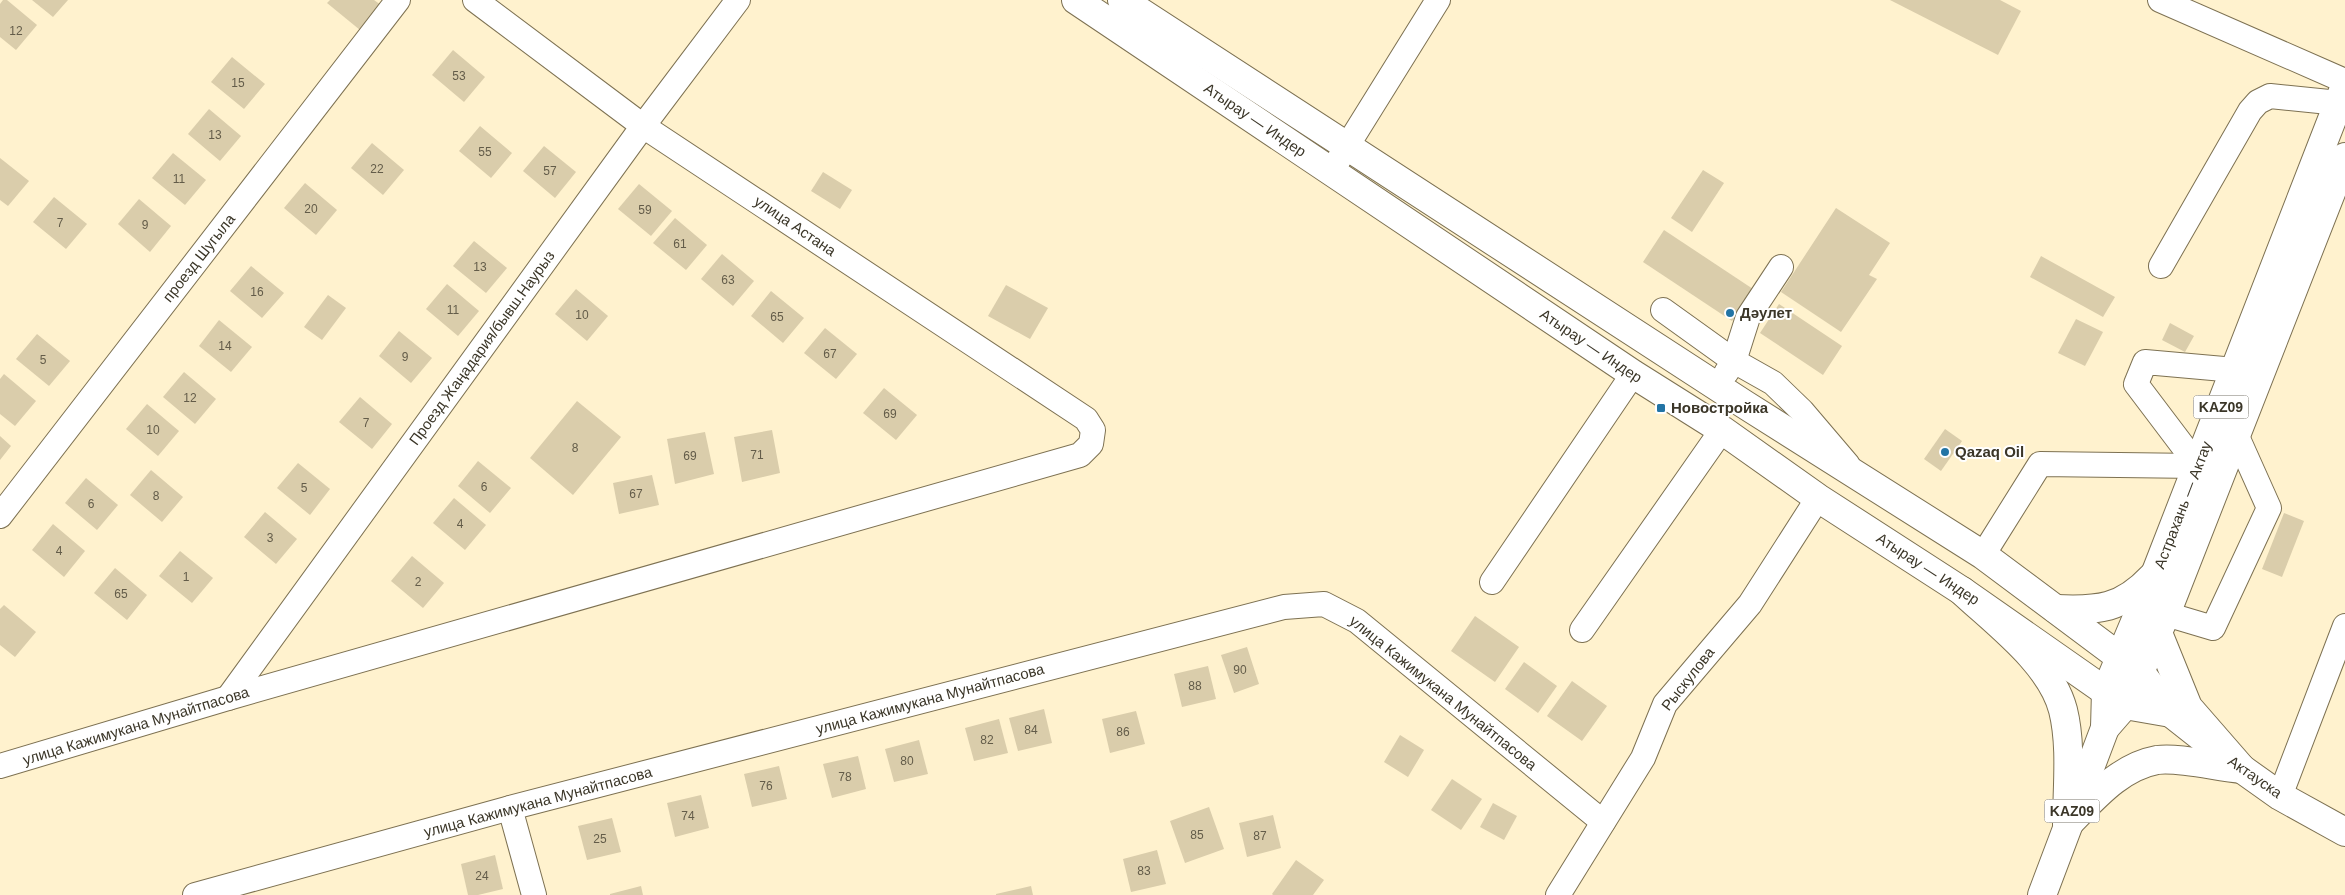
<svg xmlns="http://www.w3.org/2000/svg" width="2345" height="895" viewBox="0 0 2345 895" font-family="Helvetica,sans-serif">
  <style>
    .building { fill: #dacdab }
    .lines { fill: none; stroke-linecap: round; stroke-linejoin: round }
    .minor-casing { stroke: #7d7152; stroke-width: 26 }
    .major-casing { stroke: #7d7152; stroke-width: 30 }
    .highway-casing { stroke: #7d7152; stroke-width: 30 }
    .minor { stroke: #fff; stroke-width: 24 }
    .major { stroke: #fff; stroke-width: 28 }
    .highway { stroke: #fff; stroke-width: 28 }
    .poi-dot { fill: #2274a5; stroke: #fff; stroke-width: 2 }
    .labels { text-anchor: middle; stroke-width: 4; stroke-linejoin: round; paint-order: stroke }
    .number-label { font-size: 12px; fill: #635c49 }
    .shield { fill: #fff; stroke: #767268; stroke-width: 1 }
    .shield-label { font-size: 14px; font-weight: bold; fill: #3b3628 }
    .street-label { font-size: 15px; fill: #3b3628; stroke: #fff }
    .poi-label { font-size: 15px; font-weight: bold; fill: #3b3628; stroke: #fff; text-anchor: start }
  </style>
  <rect width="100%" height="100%" fill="#fff2ce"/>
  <!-- building -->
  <g class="building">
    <polygon points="3,0 7,0 37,25 16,50 0,37 0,4"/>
    <polygon points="32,0 68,0 53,17"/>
    <polygon points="330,0 374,0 381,5 360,30 327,3"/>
    <polygon points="1890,0 2000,0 2021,11 1998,55"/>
    <polygon points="453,50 485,77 464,102 432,75"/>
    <polygon points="232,57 265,84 244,109 211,82"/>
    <polygon points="209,109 241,136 220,161 188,134"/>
    <polygon points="480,126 512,153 491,178 459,151"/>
    <polygon points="372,143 404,170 383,195 351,168"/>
    <polygon points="544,146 576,172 555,198 523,171"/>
    <polygon points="173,153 206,180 185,205 152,178"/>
    <polygon points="0,158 29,181 8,206 0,200"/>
    <polygon points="1703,170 1724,183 1692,232 1671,218"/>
    <polygon points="823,172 852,190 840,209 811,191"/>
    <polygon points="305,183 337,210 316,235 284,208"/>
    <polygon points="639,184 672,211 651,236 618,209"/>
    <polygon points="54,197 87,224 66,249 33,222"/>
    <polygon points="139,199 171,226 150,252 118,224"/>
    <polygon points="1836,208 1890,243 1869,275 1877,279 1841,332 1781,292"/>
    <polygon points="675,218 707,245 686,270 653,243"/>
    <polygon points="1664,230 1753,289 1732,321 1643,262"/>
    <polygon points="474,241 507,268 486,293 453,266"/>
    <polygon points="722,254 754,281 733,306 701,279"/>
    <polygon points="2041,256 2115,297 2103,317 2030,277"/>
    <polygon points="251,266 284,293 262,318 230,291"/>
    <polygon points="447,284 479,311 458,336 426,309"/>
    <polygon points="1006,285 1048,308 1030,339 988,316"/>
    <polygon points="576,289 608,316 587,341 555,314"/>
    <polygon points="771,291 804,318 783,343 751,316"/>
    <polygon points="328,295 346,308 322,340 304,327"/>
    <polygon points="1779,304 1842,346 1823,375 1760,333"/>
    <polygon points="2076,319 2103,332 2085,366 2058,353"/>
    <polygon points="219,320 252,347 231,372 199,346"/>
    <polygon points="2170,323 2194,336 2185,352 2162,340"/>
    <polygon points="825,328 857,354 836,379 804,353"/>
    <polygon points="399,331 432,358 411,383 379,356"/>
    <polygon points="37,334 70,361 49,386 16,359"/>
    <polygon points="184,372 216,399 195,424 163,397"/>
    <polygon points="4,374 36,401 15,426 0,414 0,379"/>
    <polygon points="884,388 917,415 896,440 863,413"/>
    <polygon points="360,397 392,424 372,449 339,422"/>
    <polygon points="577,401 621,437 573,495 530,458"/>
    <polygon points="147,404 179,431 158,456 126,429"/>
    <polygon points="1945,429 1962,441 1941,471 1924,459"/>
    <polygon points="772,430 780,473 742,482 734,437"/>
    <polygon points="705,432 714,474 675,484 667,439"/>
    <polygon points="0,436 11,446 0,460"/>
    <polygon points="478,461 511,488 490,513 458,486"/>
    <polygon points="298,463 330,489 310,515 277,488"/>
    <polygon points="151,470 183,497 162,522 130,495"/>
    <polygon points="652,475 659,505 619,514 613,483"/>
    <polygon points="86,478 118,505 97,530 65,503"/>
    <polygon points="454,498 486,525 465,550 433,523"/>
    <polygon points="265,512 297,539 276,564 244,537"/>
    <polygon points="2284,513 2304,521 2282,577 2262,569"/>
    <polygon points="53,524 85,551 64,577 32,550"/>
    <polygon points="180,551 213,578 192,603 159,576"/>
    <polygon points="412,556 444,583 423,608 391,581"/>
    <polygon points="115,568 147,595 127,620 94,593"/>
    <polygon points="4,605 36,632 15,657 0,645 0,609"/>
    <polygon points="1475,616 1519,647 1495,682 1451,651"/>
    <polygon points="1247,647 1259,684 1234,693 1221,655"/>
    <polygon points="1524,662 1557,686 1538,713 1505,689"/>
    <polygon points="1208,666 1216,699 1182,707 1174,674"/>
    <polygon points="1572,681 1607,706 1582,741 1547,716"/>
    <polygon points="1044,709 1052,743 1018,751 1009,718"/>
    <polygon points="1136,711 1145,744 1110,753 1102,719"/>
    <polygon points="999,719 1008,753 974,761 965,728"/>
    <polygon points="1400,735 1424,750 1408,777 1384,762"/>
    <polygon points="919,740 928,774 894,782 885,749"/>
    <polygon points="858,756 866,789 832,798 823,764"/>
    <polygon points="779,766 787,799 752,807 744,774"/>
    <polygon points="1452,779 1482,799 1461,830 1431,810"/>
    <polygon points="701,795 709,828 675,837 667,803"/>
    <polygon points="1493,803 1517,816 1504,840 1480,827"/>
    <polygon points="1209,807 1224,849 1185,863 1170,821"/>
    <polygon points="1273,815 1281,848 1247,857 1239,823"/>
    <polygon points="612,818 621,852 587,860 578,826"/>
    <polygon points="1157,850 1166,884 1131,892 1123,859"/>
    <polygon points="495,855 503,889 478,895 468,895 461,864"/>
    <polygon points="1296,860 1324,880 1313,895 1273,895 1272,894"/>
    <polygon points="641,886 643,895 610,895 610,894"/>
    <polygon points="1031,886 1033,895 996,895 996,894"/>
  </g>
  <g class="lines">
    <!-- minor casing -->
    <g class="minor-casing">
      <g id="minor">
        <polyline points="2160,0 2345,81"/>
        <polyline points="1331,172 1438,0"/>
        <polyline points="2161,266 2250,111 2258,102 2270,96 2339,103"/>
        <polyline points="1663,310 1734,361 1773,383 1802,411 1848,465"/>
        <polyline points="1726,373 1734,361 1748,317 1781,267"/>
        <polyline points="2198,466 2136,384 2145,362 2235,370"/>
        <polyline points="0,516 398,0"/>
        <polyline points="1983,555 2040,464 2198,466"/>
        <polyline points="1492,582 1633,374"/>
        <polyline points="2166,614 2213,628 2269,508 2235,432"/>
        <polyline points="1582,630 1722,430"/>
        <polyline points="228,698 643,126 738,0"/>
        <polyline points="0,766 228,698 1080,455 1091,444 1093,430 1086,419 643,126 475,0"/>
        <polyline points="2280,796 2345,626"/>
        <polyline points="510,808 534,895"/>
        <polyline points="195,895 510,808 1284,607 1324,604 1357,621 1603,822"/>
        <polyline points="1558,895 1643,758 1665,704 1750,604 1818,498"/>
      </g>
    </g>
    <!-- major casing -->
    <g class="major-casing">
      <g id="major">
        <polyline points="1076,0 1633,374 1722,430 1818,498 1962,591 2125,705 2171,713"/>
        <polyline points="1122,0 1744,404 1983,555 2141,673 2171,713 2242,769 2280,796 2345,832"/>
      </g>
    </g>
    <!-- highway casing -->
    <g class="highway-casing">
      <g id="highway">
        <path d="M1962,591C1996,623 2051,663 2063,710C2072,746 2067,788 2067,825C2093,799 2119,767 2157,760C2180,757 2217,767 2242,769L2188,707L2158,633"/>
        <path d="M2056,609C2098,611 2122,609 2152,577"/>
        <polyline points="2105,728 2125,705 2166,614 2345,157"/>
        <polyline points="2042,895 2105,728 2106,691 2156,572 2345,86"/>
      </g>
    </g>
    <!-- minor -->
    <use href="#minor" class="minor"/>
    <!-- major -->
    <use href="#major" class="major"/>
    <!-- highway -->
    <use href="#highway" class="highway"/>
  </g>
  <!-- markers -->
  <g class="poi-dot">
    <circle cx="1730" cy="313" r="5"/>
    <rect x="1656" y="403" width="10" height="10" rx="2.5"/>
    <circle cx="1945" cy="452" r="5"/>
  </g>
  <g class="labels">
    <!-- number labels -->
    <g class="number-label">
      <text x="16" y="35">12</text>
      <text x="459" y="80">53</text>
      <text x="238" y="87">15</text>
      <text x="215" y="139">13</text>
      <text x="485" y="156">55</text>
      <text x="377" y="173">22</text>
      <text x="550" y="175">57</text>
      <text x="179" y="183">11</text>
      <text x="311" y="213">20</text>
      <text x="645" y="214">59</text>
      <text x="60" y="227">7</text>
      <text x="145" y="229">9</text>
      <text x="680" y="248">61</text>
      <text x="480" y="271">13</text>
      <text x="728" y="284">63</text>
      <text x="257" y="296">16</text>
      <text x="453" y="314">11</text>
      <text x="582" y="319">10</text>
      <text x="777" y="321">65</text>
      <text x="225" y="350">14</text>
      <text x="830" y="358">67</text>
      <text x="405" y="361">9</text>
      <text x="43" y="364">5</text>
      <text x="190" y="402">12</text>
      <text x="890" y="418">69</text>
      <text x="366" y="427">7</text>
      <text x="153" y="434">10</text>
      <text x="575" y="452">8</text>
      <text x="757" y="459">71</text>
      <text x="690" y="460">69</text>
      <text x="484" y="491">6</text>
      <text x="304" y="492">5</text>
      <text x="636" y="498">67</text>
      <text x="156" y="500">8</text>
      <text x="91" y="508">6</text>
      <text x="460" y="528">4</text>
      <text x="270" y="542">3</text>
      <text x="59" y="555">4</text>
      <text x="186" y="581">1</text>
      <text x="418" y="586">2</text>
      <text x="121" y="598">65</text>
      <text x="1240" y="674">90</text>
      <text x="1195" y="690">88</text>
      <text x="1031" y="734">84</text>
      <text x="1123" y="736">86</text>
      <text x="987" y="744">82</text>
      <text x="907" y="765">80</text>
      <text x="845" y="781">78</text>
      <text x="766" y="790">76</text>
      <text x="688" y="820">74</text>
      <text x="1197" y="839">85</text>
      <text x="1260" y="840">87</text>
      <text x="600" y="843">25</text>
      <text x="1144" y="875">83</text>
      <text x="482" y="880">24</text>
    </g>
    <!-- shield labels -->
    <g class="shield">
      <rect x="2193.5" y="395.5" width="55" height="23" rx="4"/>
      <rect x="2044.5" y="799.5" width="55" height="23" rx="4"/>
    </g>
    <g class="shield-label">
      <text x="2221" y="412">KAZ09</text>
      <text x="2072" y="816">KAZ09</text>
    </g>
    <!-- street labels -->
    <g class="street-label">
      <text transform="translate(1255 120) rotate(34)" y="5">Атырау — Индер</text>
      <text transform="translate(795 226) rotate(34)" y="5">улица Астана</text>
      <text transform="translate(199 258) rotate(-52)" y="5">проезд Шугыла</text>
      <text transform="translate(1591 346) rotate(34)" y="5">Атырау — Индер</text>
      <text transform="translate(482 348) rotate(-54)" y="5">Проезд Жаңадария/бывш.Наурыз</text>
      <text transform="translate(2183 505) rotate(-69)" y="5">Астрахань — Актау</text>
      <text transform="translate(1928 569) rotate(33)" y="5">Атырау — Индер</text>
      <text transform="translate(1688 679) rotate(-52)" y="5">Рыскулова</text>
      <text transform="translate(1443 693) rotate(39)" y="5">улица Кажимукана Мунайтпасова</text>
      <text transform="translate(930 699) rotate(-15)" y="5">улица Кажимукана Мунайтпасова</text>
      <text transform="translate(136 726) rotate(-17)" y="5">улица Кажимукана Мунайтпасова</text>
      <text transform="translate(2255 777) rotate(35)" y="5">Актауска</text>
      <text transform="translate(538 802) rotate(-15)" y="5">улица Кажимукана Мунайтпасова</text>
    </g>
    <!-- poi labels -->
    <g class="poi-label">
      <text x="1740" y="318">Дәулет</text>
      <text x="1671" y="413">Новостройка</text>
      <text x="1955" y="457">Qazaq Oil</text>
    </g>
  </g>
</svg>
